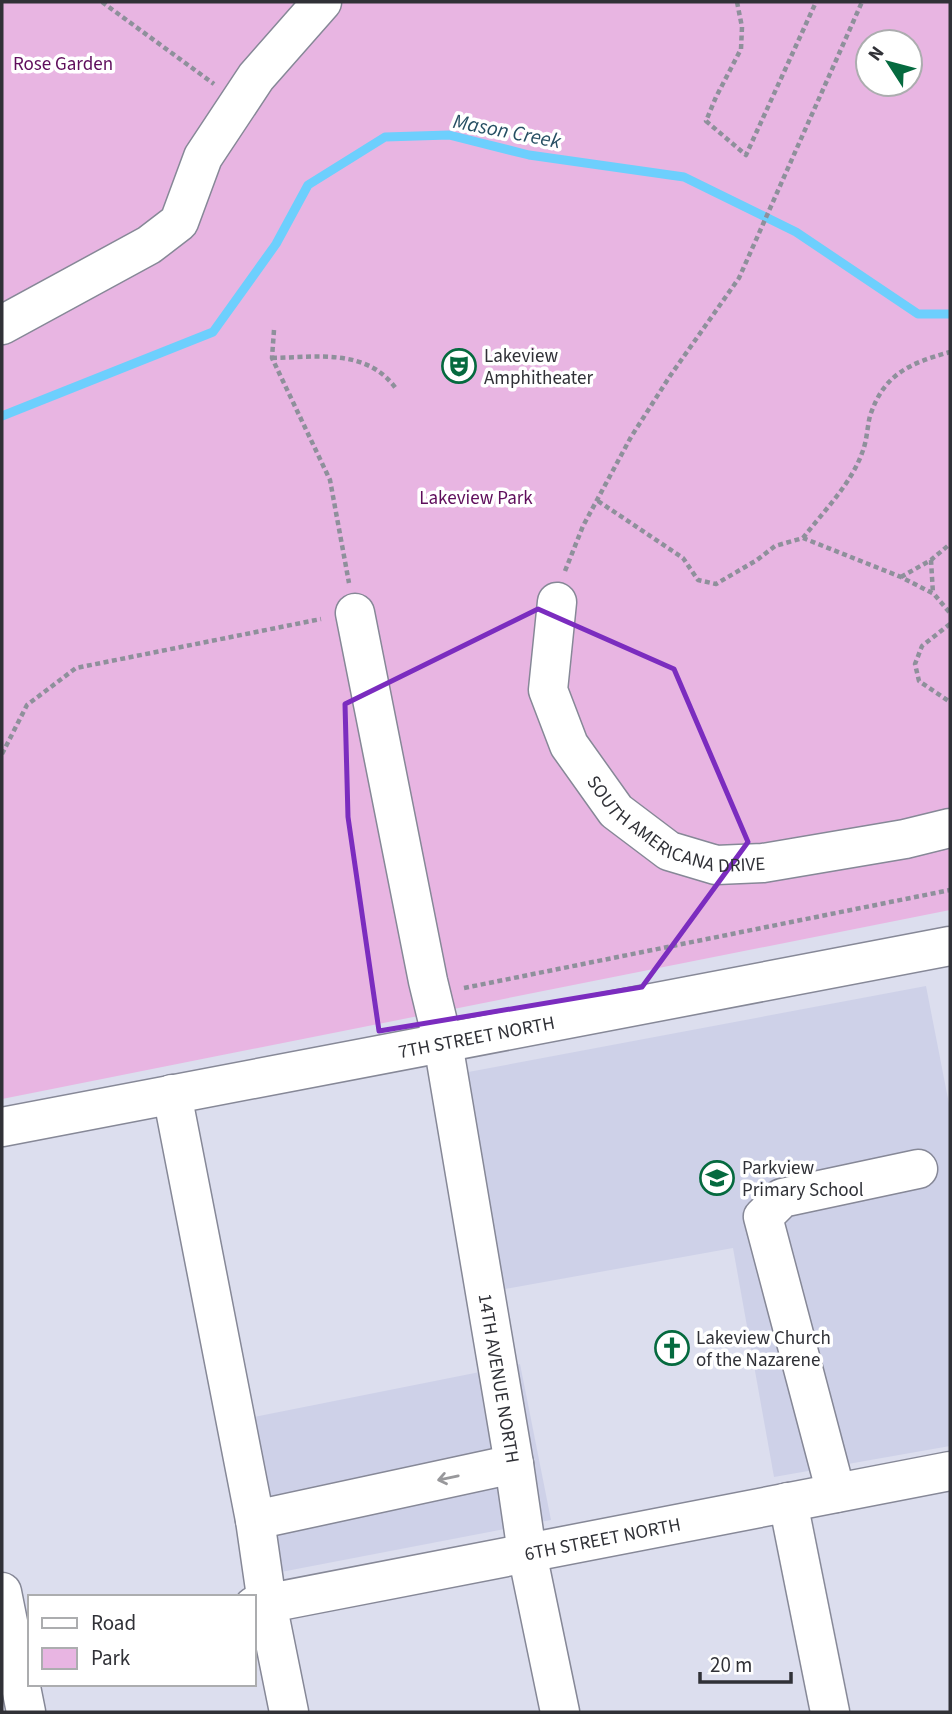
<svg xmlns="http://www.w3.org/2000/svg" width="952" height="1714" viewBox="0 0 952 1714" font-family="'Source Sans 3',sans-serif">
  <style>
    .built { fill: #ced1e8 }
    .green { fill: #e8b5e2; fill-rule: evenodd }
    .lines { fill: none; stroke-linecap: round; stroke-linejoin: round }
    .stream { stroke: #6dcffd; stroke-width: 9 }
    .minor-casing { stroke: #868897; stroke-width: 41 }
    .path { stroke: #8e909b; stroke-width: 4.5; stroke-dasharray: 5 3.5; stroke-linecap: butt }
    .minor { stroke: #fff; stroke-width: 38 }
    .oneway { stroke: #98989b }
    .marked { fill: none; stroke: #7b2cbf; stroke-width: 5; stroke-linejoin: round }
    .labels { text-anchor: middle; stroke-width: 7; stroke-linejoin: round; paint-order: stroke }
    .park-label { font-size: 19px; fill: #5f0e5c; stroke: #fff }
    .poi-label { font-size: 19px; fill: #303137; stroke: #fff; text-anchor: start }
    .street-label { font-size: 19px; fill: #303137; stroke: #fff }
    .water-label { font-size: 21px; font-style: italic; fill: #264f63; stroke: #fff }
  </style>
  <rect width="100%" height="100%" fill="#dcdeee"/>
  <!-- built -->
  <g class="built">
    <polygon points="926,986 950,1109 950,1446 774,1477 733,1248 505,1289 463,1073"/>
    <polygon points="520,1364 551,1520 281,1572 254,1417"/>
  </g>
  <!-- green -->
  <path class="green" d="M2,2H950V910L2,1099ZM868,42H910V84H868Z"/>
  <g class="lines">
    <!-- stream -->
    <polyline class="stream" points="2,416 213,332 276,244 308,185 385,137 449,135 529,155 684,177 796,232 918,314 950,314"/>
    <!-- minor casing -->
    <g class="minor-casing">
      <g id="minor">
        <polyline points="2,325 149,245 179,222 203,157 256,77 322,2"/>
        <path id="s1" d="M557,602L548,690L569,745L616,811L669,851L716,865L763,863L905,839L950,828"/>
        <path id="s2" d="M355,613L428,981L443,1043L514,1464L527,1553L560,1712"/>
        <polyline points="172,1094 255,1520 267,1603 289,1712"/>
        <path id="s3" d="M2,1127L950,946"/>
        <polyline points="836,1493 763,1217 782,1198 918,1169"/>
        <polyline points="788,1502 830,1712"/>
        <polyline points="255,1520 514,1464"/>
        <polyline points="2,1592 26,1712"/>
        <path id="s4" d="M254,1606L950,1471"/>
      </g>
    </g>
    <!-- path -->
    <g class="path">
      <polyline points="102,2 214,84"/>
      <polyline points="737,2 742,27 741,49 716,97 706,121 746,155 816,2"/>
      <polyline points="274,330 272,358 330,480 349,583"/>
      <path d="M272,358C318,357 368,348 397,390"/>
      <polyline points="598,501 683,558 698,580 716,584 757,560 775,546 803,538 901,577 934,594 950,613"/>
      <path d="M803,538C823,512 851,484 862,453C867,441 867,428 870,416C884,373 911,363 950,352"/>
      <polyline points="931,560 933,594"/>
      <polyline points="565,571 583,526 631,437 670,376 739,278 862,2"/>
      <polyline points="901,577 931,560 950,544"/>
      <polyline points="950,624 922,646 915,664 919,681 950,702"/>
      <polyline points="2,754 27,705 76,668 321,619"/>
      <polyline points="464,988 950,890"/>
    </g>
    <!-- minor -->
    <use href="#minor" class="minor"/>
  </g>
  <!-- one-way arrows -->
  <defs><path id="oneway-shaft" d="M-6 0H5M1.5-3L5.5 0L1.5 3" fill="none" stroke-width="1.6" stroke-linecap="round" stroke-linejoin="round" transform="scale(1.75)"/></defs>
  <use class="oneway" href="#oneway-shaft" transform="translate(448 1478) rotate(168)"/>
  <!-- marked area -->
  <path class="marked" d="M538,609L674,669L748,842L642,987L379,1031L348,817L345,704Z"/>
  <!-- icons -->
  <defs>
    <g id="theatre-ring" transform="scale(1.75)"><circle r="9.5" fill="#fff" stroke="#056a3f" stroke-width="1.5"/><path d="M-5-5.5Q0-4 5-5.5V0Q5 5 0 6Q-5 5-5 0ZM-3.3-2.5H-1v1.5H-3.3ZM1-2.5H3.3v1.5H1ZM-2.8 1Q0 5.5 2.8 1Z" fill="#056a3f"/></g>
    <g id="school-ring" transform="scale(1.75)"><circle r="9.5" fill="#fff" stroke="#056a3f" stroke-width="1.5"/><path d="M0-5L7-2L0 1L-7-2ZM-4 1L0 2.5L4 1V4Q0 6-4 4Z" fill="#056a3f"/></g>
    <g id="church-ring" transform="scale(1.75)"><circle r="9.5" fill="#fff" stroke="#056a3f" stroke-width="1.5"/><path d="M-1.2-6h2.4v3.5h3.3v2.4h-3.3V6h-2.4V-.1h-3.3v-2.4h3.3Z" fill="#056a3f"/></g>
  </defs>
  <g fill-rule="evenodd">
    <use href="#theatre-ring" x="459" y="366"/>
    <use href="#school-ring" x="717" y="1178"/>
    <use href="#church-ring" x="672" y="1348"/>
  </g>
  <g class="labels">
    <!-- park labels -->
    <g class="park-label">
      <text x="63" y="70">Rose Garden</text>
      <text x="476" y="504">Lakeview Park</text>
    </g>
    <!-- poi labels -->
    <g class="poi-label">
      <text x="484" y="362">Lakeview<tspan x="484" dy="22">Amphitheater</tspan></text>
      <text x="742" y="1174">Parkview<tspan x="742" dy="22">Primary School</tspan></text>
      <text x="696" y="1344">Lakeview Church<tspan x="696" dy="22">of the Nazarene</tspan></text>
    </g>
    <!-- street labels -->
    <g class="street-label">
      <text dy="7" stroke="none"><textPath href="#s1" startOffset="290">SOUTH AMERICANA DRIVE</textPath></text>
      <text dy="7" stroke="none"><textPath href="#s3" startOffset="483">7TH STREET NORTH</textPath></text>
      <text dy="7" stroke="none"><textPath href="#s2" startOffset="779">14TH AVENUE NORTH</textPath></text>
      <text dy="7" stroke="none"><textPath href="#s4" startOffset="355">6TH STREET NORTH</textPath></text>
    </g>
    <!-- water labels -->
    <g class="water-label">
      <text transform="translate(507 131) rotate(11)" y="7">Mason Creek</text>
    </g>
  </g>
  <!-- border -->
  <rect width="952" height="1714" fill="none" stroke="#303137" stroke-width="7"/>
  <!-- legend -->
  <rect x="28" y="1595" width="228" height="91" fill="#ffffff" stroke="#acadaf" stroke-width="2"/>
  <rect x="42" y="1618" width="35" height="10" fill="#ffffff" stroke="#acadaf" stroke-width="2"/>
  <text x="91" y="1630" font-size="21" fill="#303137">Road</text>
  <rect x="42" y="1648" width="35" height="21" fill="#e8b5e2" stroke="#acadaf" stroke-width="2"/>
  <text x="91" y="1665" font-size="21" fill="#303137">Park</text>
  <!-- north arrow -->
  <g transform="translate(889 63) rotate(306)"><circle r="33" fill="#ffffff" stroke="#acadaf" stroke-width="2"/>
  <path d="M0-5L12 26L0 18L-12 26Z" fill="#056a3f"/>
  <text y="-10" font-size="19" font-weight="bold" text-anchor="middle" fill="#303137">N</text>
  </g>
  <!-- scale -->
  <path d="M700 1672v10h91v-10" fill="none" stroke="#303137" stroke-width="3.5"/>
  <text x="710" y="1672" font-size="21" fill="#303137" stroke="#ffffff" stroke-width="5" paint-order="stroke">20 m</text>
</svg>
